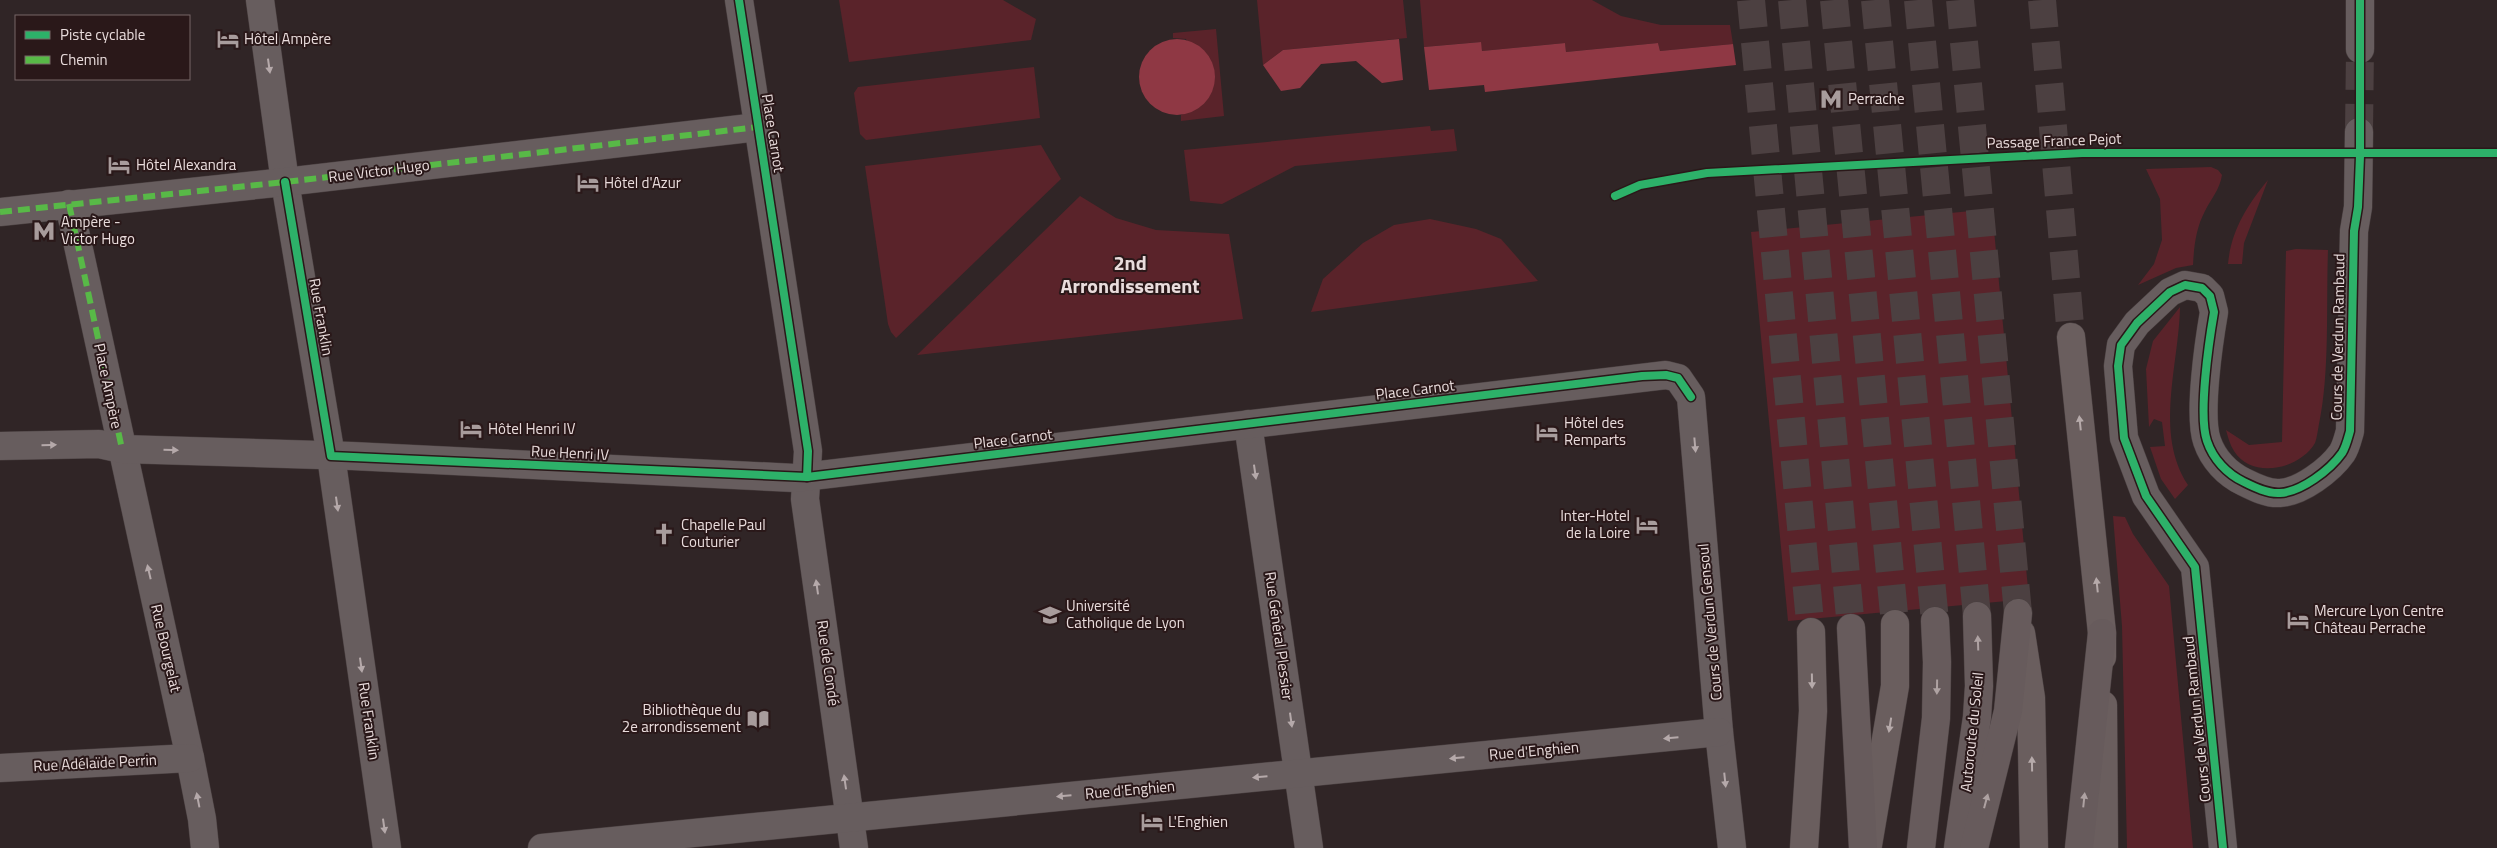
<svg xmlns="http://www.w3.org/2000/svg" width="2497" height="848" viewBox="0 0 2497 848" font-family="'Titillium Web',sans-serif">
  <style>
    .green { fill: #5a232a }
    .water { fill: #8f3844 }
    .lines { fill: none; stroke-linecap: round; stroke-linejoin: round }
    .minor-tunnel { stroke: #4c4041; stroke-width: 28; stroke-dasharray: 28 14; stroke-linecap: butt }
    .major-tunnel { stroke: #4c4041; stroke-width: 28; stroke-dasharray: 28 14; stroke-linecap: butt }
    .highway-tunnel { stroke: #4c4041; stroke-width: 28; stroke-dasharray: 28 14; stroke-linecap: butt }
    .minor-casing { stroke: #4a4041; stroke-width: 29 }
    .major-casing { stroke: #4a4041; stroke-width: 29 }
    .highway-casing { stroke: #4a4041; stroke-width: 29 }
    .minor { stroke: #675d5e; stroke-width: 28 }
    .major { stroke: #6a5e5e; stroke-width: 28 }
    .highway { stroke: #675b5c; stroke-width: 28 }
    .quiet { stroke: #58b947; stroke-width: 6; stroke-dasharray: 12 6; stroke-linecap: butt }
    .cycleway-casing { stroke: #2a1819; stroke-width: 11 }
    .cycleway { stroke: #2db169; stroke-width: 8 }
    .oneway { fill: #b5a9aa }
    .oneway2 { fill: #b6aaaa }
    .oneway3 { fill: #aea2a2 }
    .labels { text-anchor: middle; stroke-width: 4; stroke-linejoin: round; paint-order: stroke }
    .poi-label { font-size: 15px; fill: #e9dcdc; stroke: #2a1819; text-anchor: start }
    .street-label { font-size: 15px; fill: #e9dcdc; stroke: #2a1819 }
    .district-label { font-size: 20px; font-weight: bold; fill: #e9dcdc; stroke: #2a1819 }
  </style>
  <rect width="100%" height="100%" fill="#302526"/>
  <!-- green -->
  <g class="green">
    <polygon points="839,0 1003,0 1036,19 1031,40 849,62"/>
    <polygon points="1257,0 1403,0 1407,38 1283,50 1263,65"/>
    <polygon points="1420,0 1592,0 1621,16 1661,25 1730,25 1733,44 1660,51 1658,43 1566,52 1565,43 1482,51 1480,42 1424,47"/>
    <polygon points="1216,29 1224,116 1181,121 1181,115 1201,106 1210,95 1186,39 1173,38 1173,33"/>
    <polygon points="1034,67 1040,118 866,140 860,134 854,93 858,87"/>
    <polygon points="1430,126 1431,131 1454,129 1457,151 1295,166 1222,204 1190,201 1184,150"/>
    <polygon points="1041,145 1061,179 896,338 891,332 888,324 865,166"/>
    <path d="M2211,167L2218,170L2222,175C2220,189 2211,199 2205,211C2196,228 2194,246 2193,265L2176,268L2138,285L2154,264L2162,240L2160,199L2146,169Z"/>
    <path d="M2268,180L2244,243L2242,264H2228C2231,231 2247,205 2268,180Z"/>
    <polygon points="1080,196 1116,218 1156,230 1229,234 1243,319 917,355"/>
    <polygon points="1992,209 2029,599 1788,621 1751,232"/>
    <polygon points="1430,219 1476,229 1501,239 1538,281 1311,312 1323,279 1363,243 1394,225"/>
    <path d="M2296,249L2328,250C2326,304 2330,372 2319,424C2318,429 2317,438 2315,443C2300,469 2252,480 2234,451C2230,445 2228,437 2226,430L2249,445L2282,442L2286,251Z"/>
    <path d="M2180,307C2179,365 2154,433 2188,485L2175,499L2161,479L2150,447L2165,446L2162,422L2154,419L2149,427L2146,369L2153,341Z"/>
    <polygon points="2113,516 2125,517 2133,534 2169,586 2193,848 2127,848 2122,626"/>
  </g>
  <!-- water -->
  <g class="water">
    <circle cx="1177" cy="77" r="38"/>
    <polygon points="1399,39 1403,80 1382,83 1356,61 1321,64 1300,88 1281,91 1263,65 1283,50"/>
    <polygon points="1481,42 1482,51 1565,43 1566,52 1658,43 1660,51 1733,44 1736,65 1485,92 1484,85 1429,90 1424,47"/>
  </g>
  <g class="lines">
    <!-- minor-tunnel -->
    <polyline class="minor-tunnel" points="2359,132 2360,49"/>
    <!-- major-tunnel -->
    <g class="major-tunnel">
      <polyline points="1751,0 1811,632"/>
      <polyline points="1834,0 1895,624"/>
      <polyline points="1960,0 2018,613"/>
      <polyline points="2042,0 2071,337"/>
    </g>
    <!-- highway-tunnel -->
    <g class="highway-tunnel">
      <polyline points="1792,0 1851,628"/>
      <polyline points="1875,0 1935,621"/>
      <polyline points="1918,0 1977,616"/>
    </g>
    <!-- minor casing -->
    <g class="minor-casing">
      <g id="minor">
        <polyline points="260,0 285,182 331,456 387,848"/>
        <polyline points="739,0 808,451 805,499 854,848"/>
        <polyline points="2360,49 2360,0"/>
        <polyline points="69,204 190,758 202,819 205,848"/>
        <polyline points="0,212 285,182 758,127"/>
        <polyline points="1248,424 1309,848"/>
        <polyline points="0,446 99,444 122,449 352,456 795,478 1666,375 1678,378 1691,397 1719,732 1732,848"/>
        <polyline points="0,768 190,758"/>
        <polyline points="542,848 1719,732"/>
        <path d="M2223,848L2195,567L2146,496L2124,438L2118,366L2121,345L2137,323L2170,292L2185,285L2202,288L2210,296L2214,312C2209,341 2198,415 2207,441C2213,459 2227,474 2244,482C2254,487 2268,494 2280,493C2301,492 2330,470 2342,453C2346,447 2348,438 2350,431L2354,231L2358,207L2359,132"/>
      </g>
    </g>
    <!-- major casing -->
    <g class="major-casing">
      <g id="major">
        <polyline points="2071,337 2102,633 2102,657"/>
        <polyline points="2021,633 2031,698 2034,848"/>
        <polyline points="2103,705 2104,848"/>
        <polyline points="1868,845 1895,686 1895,624"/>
        <polyline points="1804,848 1813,711 1811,632"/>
      </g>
    </g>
    <!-- highway casing -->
    <g class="highway-casing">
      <g id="highway">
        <polyline points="1851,628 1863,848"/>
        <polyline points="1921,848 1936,718 1937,662 1935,621"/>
        <polyline points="1958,848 1977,717 1979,686 1977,616"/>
        <polyline points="1974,848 2008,711 2018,613"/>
        <polyline points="2079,848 2102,633"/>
      </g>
    </g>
    <!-- minor -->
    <use href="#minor" class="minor"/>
    <!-- major -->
    <use href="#major" class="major"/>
    <!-- highway -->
    <use href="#highway" class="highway"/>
    <!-- quiet -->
    <g class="quiet">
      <polyline points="69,204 122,449"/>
      <polyline points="0,212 285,182 758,127"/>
    </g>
    <!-- cycleway casing -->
    <g class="cycleway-casing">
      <g id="cycleway">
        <polyline points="739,0 808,451 807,477"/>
        <polyline points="285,182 331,456 807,477 1642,376 1666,375 1678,378 1691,397"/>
        <polyline points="1615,196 1640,185 1707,173 2082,153 2497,153"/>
        <path d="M2223,848L2195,567L2146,496L2124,438L2118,366L2121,345L2137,323L2170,292L2185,285L2202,288L2210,296L2214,312C2209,341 2198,415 2207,441C2213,459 2227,474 2244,482C2254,487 2268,494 2280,493C2301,492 2330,470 2342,453C2346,447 2348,438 2350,431L2354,231L2358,207L2360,156V0"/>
      </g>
    </g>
    <!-- cycleway -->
    <use href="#cycleway" class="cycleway"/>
  </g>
  <!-- one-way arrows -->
  <defs><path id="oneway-solid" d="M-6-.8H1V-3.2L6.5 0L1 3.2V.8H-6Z" transform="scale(1.25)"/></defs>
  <g class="oneway">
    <use href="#oneway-solid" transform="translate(269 66) rotate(82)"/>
    <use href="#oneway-solid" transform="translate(49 445) rotate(-1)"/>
    <use href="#oneway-solid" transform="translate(1695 445) rotate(85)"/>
    <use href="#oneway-solid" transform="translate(171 450) rotate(2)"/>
    <use href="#oneway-solid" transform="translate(1255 472) rotate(82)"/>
    <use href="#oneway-solid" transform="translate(337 504) rotate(82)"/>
    <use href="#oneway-solid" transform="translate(149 572) rotate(-103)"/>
    <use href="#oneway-solid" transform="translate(817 587) rotate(-98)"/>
    <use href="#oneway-solid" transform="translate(361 665) rotate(82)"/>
    <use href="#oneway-solid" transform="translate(1291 720) rotate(82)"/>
    <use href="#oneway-solid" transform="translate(1671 738) rotate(175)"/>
    <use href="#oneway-solid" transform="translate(1457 758) rotate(175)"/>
    <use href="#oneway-solid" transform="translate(1260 777) rotate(175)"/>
    <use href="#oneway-solid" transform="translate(1725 780) rotate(84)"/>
    <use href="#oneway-solid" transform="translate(845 782) rotate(-98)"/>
    <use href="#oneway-solid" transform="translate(1064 796) rotate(175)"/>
    <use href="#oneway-solid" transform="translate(198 800) rotate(-101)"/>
    <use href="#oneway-solid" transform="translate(384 826) rotate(82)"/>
  </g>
  <g class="oneway2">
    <use href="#oneway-solid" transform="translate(2080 423) rotate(-96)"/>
    <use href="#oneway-solid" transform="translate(2097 585) rotate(-96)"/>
    <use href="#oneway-solid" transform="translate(1812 681) rotate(89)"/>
    <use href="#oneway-solid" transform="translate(1890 725) rotate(99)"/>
    <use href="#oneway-solid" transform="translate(2032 764) rotate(-91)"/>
  </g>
  <g class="oneway3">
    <use href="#oneway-solid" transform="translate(1978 643) rotate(-92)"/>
    <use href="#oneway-solid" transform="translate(1937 687) rotate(91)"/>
    <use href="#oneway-solid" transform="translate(2084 800) rotate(-84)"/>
    <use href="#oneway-solid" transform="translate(1986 801) rotate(-75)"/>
  </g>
  <!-- icons -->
  <defs>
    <g id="hotel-bare" transform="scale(1.725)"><path d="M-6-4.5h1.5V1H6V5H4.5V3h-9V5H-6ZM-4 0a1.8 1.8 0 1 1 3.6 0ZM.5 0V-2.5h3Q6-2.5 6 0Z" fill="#a89c9c" stroke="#2a1819" stroke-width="2.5" paint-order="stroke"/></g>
    <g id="metro-bare" transform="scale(1.725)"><path d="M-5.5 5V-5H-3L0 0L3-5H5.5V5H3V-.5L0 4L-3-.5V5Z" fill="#a89c9c" stroke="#2a1819" stroke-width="2.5" paint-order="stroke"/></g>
    <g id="church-bare" transform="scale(1.725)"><path d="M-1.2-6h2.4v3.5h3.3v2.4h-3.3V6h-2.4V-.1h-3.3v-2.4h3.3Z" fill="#a89c9c" stroke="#2a1819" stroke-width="2.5" paint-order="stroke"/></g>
    <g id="university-bare" transform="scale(1.725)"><path d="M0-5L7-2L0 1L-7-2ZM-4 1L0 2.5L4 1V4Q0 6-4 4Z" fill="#a89c9c" stroke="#2a1819" stroke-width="2.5" paint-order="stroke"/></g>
    <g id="library-bare" transform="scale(1.725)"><path d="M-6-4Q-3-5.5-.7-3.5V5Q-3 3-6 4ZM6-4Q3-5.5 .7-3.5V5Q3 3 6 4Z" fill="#a89c9c" stroke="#2a1819" stroke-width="2.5" paint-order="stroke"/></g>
  </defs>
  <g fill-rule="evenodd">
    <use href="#hotel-bare" x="228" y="39"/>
    <use href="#metro-bare" x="1831" y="99"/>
    <use href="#hotel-bare" x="119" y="165"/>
    <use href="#hotel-bare" x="588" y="183"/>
    <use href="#metro-bare" x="44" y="231"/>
    <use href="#hotel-bare" x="471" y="429"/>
    <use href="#hotel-bare" x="1547" y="432"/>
    <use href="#hotel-bare" x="1647" y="525"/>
    <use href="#church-bare" x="664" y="534"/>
    <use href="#university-bare" x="1050" y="615"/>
    <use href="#hotel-bare" x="2298" y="620"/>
    <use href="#library-bare" x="758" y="719"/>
    <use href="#hotel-bare" x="1152" y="822"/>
  </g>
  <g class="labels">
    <!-- poi labels -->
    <g class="poi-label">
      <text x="244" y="44">Hôtel Ampère</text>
      <text x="1848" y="104">Perrache</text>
      <text x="136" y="170">Hôtel Alexandra</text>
      <text x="604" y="188">Hôtel d'Azur</text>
      <text x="61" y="227">Ampère -<tspan x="61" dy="17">Victor Hugo</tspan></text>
      <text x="1564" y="428">Hôtel des<tspan x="1564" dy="17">Remparts</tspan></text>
      <text x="488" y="434">Hôtel Henri IV</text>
      <text x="1630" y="521" text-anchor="end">Inter-Hotel<tspan x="1630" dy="17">de la Loire</tspan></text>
      <text x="681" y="530">Chapelle Paul<tspan x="681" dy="17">Couturier</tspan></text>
      <text x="1066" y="611">Université<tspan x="1066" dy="17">Catholique de Lyon</tspan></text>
      <text x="2314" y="616">Mercure Lyon Centre<tspan x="2314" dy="17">Château Perrache</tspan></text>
      <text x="741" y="715" text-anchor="end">Bibliothèque du<tspan x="741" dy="17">2e arrondissement</tspan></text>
      <text x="1168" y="827">L'Enghien</text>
    </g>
    <!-- street labels -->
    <g class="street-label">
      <text transform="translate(773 133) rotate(81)" y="5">Place Carnot</text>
      <text transform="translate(2054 141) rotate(-2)" y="5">Passage France Pejot</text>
      <text transform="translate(379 171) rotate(-7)" y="5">Rue Victor Hugo</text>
      <text transform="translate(321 317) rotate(80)" y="5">Rue Franklin</text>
      <text transform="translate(2338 337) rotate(-89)" y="5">Cours de Verdun Rambaud</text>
      <text transform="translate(108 386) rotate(78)" y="5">Place Ampère</text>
      <text transform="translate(1415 390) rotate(-7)" y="5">Place Carnot</text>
      <text transform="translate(1013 439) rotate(-7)" y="5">Place Carnot</text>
      <text transform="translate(570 453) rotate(3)" y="5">Rue Henri IV</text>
      <text transform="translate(1710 622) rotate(-95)" y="5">Cours de Verdun Gensoul</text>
      <text transform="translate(1279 636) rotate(82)" y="5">Rue Général Plessier</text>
      <text transform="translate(166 648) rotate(77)" y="5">Rue Bourgelat</text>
      <text transform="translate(828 663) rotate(82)" y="5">Rue de Condé</text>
      <text transform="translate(2197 719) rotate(-96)" y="5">Cours de Verdun Rambaud</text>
      <text transform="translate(369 721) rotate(82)" y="5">Rue Franklin</text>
      <text transform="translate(1972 732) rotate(-84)" y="5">Autoroute du Soleil</text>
      <text transform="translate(1534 751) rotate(-5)" y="5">Rue d'Enghien</text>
      <text transform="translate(95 763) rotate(-3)" y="5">Rue Adélaïde Perrin</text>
      <text transform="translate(1130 790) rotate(-5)" y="5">Rue d'Enghien</text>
    </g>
    <!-- district labels -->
    <g class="district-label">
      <text x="1130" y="270">2nd<tspan x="1130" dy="23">Arrondissement</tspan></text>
    </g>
  </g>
  <!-- legend -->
  <rect x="15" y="15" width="175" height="65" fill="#2a1819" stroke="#766667"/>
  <rect x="25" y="31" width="25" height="8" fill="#2db169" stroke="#766667"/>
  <text x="60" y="40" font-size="15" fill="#e9dcdc">Piste cyclable</text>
  <rect x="25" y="56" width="25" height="8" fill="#58b947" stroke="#766667"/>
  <text x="60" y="65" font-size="15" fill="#e9dcdc">Chemin</text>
</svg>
